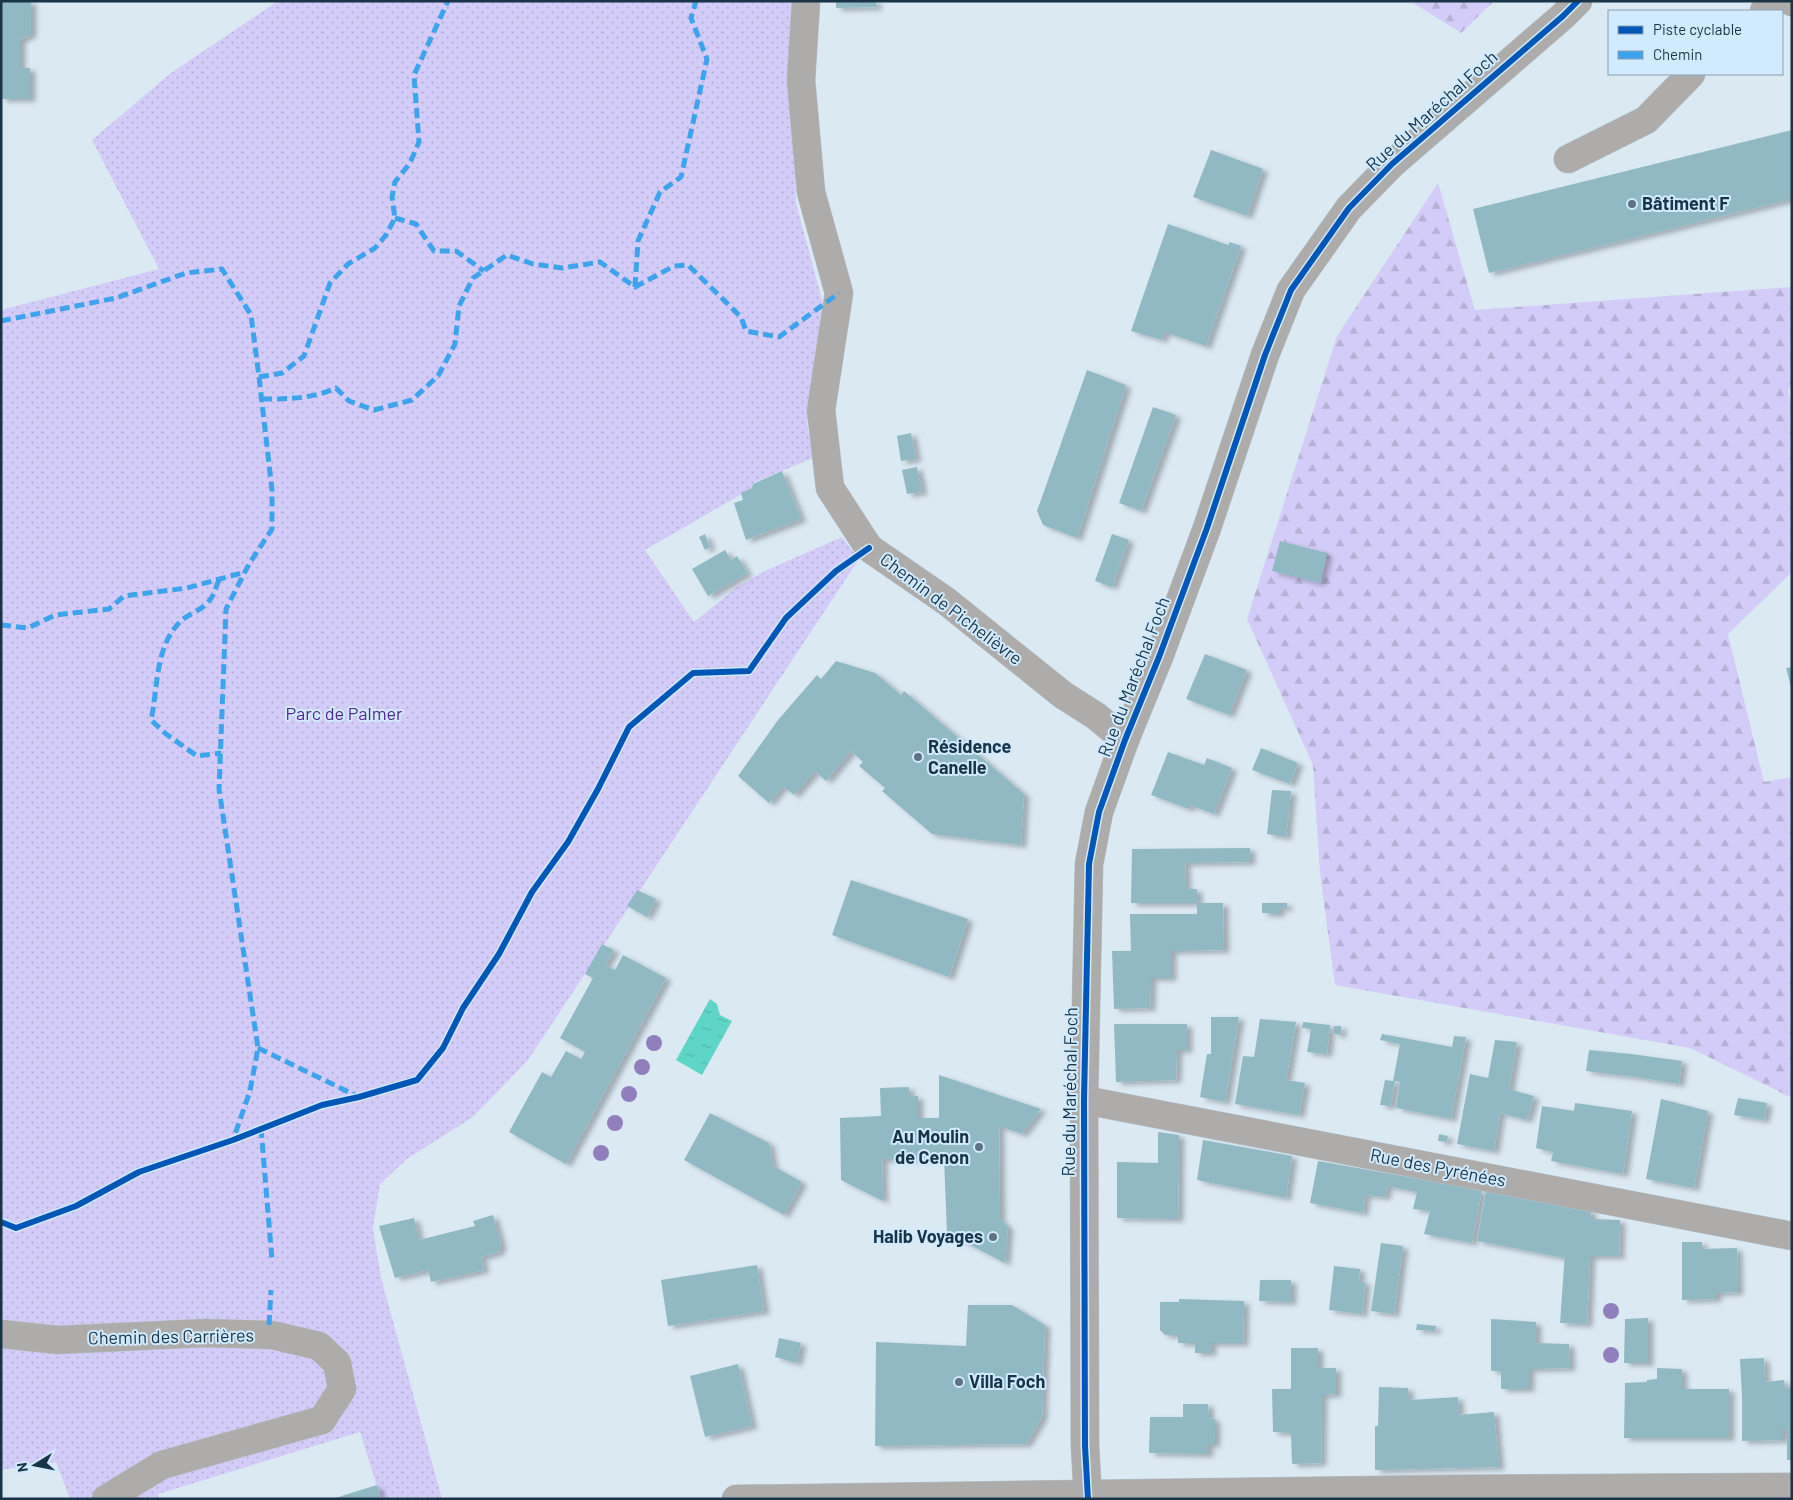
<svg xmlns="http://www.w3.org/2000/svg" width="1793" height="1500" viewBox="0 0 1793 1500" font-family="Barlow,sans-serif">
  <style>
    .forest { fill: url(#forest-firs) }
    .park { fill: url(#park-dots) }
    .water { fill: url(#water-ripples) }
    .building { fill: #91b9c4; filter: url(#shadow) }
    .lines { fill: none; stroke-linecap: round; stroke-linejoin: round }
    .minor-casing { stroke: #b6c4cf; stroke-width: 29 }
    .minor { stroke: #aeacaa; stroke-width: 28 }
    .quiet { stroke: #3da3ec; stroke-width: 5; stroke-dasharray: 10 5; stroke-linecap: butt }
    .cycleway-casing { stroke: #d1eafd; stroke-width: 9 }
    .cycleway { stroke: #0057b8; stroke-width: 6 }
    .tree { fill: #917ebd }
    .poi-dot { fill: #5d7383; stroke: #d1eafd; stroke-width: 2 }
    .labels { text-anchor: middle; stroke-width: 4; stroke-linejoin: round; paint-order: stroke }
    .street-label { font-size: 18px; fill: #193446; stroke: #d1eafd }
    .poi-label { font-size: 18px; font-weight: bold; fill: #193446; stroke: #d1eafd; text-anchor: start }
    .park-label { font-size: 18px; fill: #552790; stroke: #d1eafd }
  </style>
  <defs>
    <pattern id="forest-firs" width="22" height="20" patternUnits="userSpaceOnUse" patternTransform="scale(1.25)"><rect width="22" height="20" fill="#d3ccf8"/><path d="M5 1l3.5 6h-7zM16 11l3.5 6h-7z" fill="#b5b0d6"/></pattern>
    <pattern id="park-dots" width="8" height="8" patternUnits="userSpaceOnUse" patternTransform="scale(1.25)"><rect width="8" height="8" fill="#d3ccf8"/><path d="M2 2h.1M6 6h.1" fill="none" stroke="#b5b0d6" stroke-width="1.8" stroke-linecap="round"/></pattern>
    <pattern id="water-ripples" width="26" height="14" patternUnits="userSpaceOnUse" patternTransform="scale(1.25)"><rect width="26" height="14" fill="#5fd5c7"/><path d="M2 4q2-2 4 0t4 0M15 11q2-2 4 0t4 0" fill="none" stroke="#52b7ac"/></pattern>
    <filter id="shadow"><feDropShadow dx="5.5" dy="3" stdDeviation="2.5" flood-color="#0004"/></filter>
  </defs>
  <rect width="100%" height="100%" fill="#dbe9f3"/>
  <!-- forest -->
  <g class="forest">
    <polygon points="1410,1 1494,1 1461,33"/>
    <polygon points="1438,183 1475,310 1792,287 1792,386 1788,390 1792,408 1792,572 1728,634 1764,782 1792,777 1792,1098 1690,1048 1335,985 1320,873 1313,765 1247,619 1337,336"/>
  </g>
  <!-- park -->
  <polygon class="park" points="278,1 791,1 796,203 822,300 821,329 807,425 813,458 753,483 752,488 645,550 694,622 737,587 765,571 842,537 859,559 528,1060 473,1117 407,1159 380,1184 373,1228 381,1278 442,1499 381,1499 360,1432 158,1494 159,1499 70,1499 56,1462 1,1470 1,310 159,269 92,140 171,73"/>
  <!-- water -->
  <polygon class="water" points="710,999 717,1004 720,1015 732,1021 702,1075 676,1060"/>
  <!-- building -->
  <g class="building">
    <polygon points="1,1 31,1 31,34 20,40 20,68 30,68 30,99 1,99"/>
    <polygon points="836,1 876,1 876,7 836,8"/>
    <polygon points="1792,130 1792,199 1489,273 1473,209"/>
    <polygon points="1211,150 1263,169 1247,216 1193,197"/>
    <polygon points="1168,224 1228,245 1230,242 1241,246 1206,346 1164,332 1162,340 1131,331"/>
    <polygon points="1087,370 1126,385 1077,538 1043,525 1037,511"/>
    <polygon points="1153,407 1176,415 1141,511 1119,503"/>
    <polygon points="911,433 916,459 901,461 897,436"/>
    <polygon points="917,467 922,492 907,494 902,470"/>
    <polygon points="782,471 801,519 746,540 734,503 743,500 741,493 752,488 753,484"/>
    <polygon points="705,534 710,547 705,550 699,537"/>
    <polygon points="1112,534 1129,540 1112,587 1095,581"/>
    <polygon points="1280,541 1327,553 1320,583 1272,571"/>
    <polygon points="725,550 731,560 737,556 747,573 708,596 692,569"/>
    <polygon points="1205,654 1247,670 1229,715 1186,699"/>
    <polygon points="836,661 875,673 901,695 904,691 1024,794 1021,845 932,834 882,791 885,788 859,766 863,762 851,751 826,781 815,771 794,795 783,786 769,803 738,776 778,720 817,675 821,679"/>
    <polygon points="1792,667 1792,687 1791,687 1786,668"/>
    <polygon points="1261,748 1298,763 1290,784 1252,770"/>
    <polygon points="1168,752 1204,765 1207,758 1232,768 1214,814 1190,805 1189,809 1151,795"/>
    <polygon points="1272,790 1291,791 1286,837 1267,834"/>
    <polygon points="1250,848 1250,862 1185,863 1186,889 1197,889 1197,903 1131,903 1132,849"/>
    <polygon points="851,880 968,919 949,977 832,935"/>
    <polygon points="637,890 656,899 647,917 627,906"/>
    <polygon points="1197,903 1223,903 1224,950 1171,951 1171,978 1151,978 1150,1008 1114,1009 1112,951 1131,951 1130,914 1197,914"/>
    <polygon points="1262,903 1287,903 1287,908 1279,908 1279,914 1262,913"/>
    <polygon points="602,944 614,950 605,965 615,970 623,955 666,978 566,1164 509,1132 542,1072 551,1077 566,1051 581,1059 585,1052 560,1038 593,978 585,974"/>
    <polygon points="1211,1017 1239,1017 1225,1102 1200,1097 1207,1054 1211,1054"/>
    <polygon points="1260,1019 1296,1022 1286,1080 1305,1083 1299,1115 1235,1104 1243,1056 1254,1057"/>
    <polygon points="1303,1022 1330,1025 1327,1054 1307,1052 1311,1029 1302,1028"/>
    <polygon points="1114,1024 1187,1024 1187,1050 1177,1050 1176,1080 1116,1082"/>
    <polygon points="1334,1026 1341,1026 1341,1035 1334,1034"/>
    <polygon points="1382,1034 1452,1047 1454,1036 1466,1037 1451,1119 1396,1108 1400,1082 1395,1081 1391,1106 1380,1105 1385,1080 1393,1081 1400,1044 1380,1040"/>
    <polygon points="1495,1040 1517,1042 1509,1089 1534,1096 1527,1120 1500,1113 1494,1151 1457,1144 1470,1074 1488,1078"/>
    <polygon points="1589,1050 1631,1054 1682,1061 1679,1084 1636,1077 1586,1071"/>
    <polygon points="939,1075 1041,1109 1022,1134 999,1126 1000,1219 1008,1227 1005,1263 947,1233 944,1159 882,1159 883,1201 841,1180 840,1118 881,1116 880,1088 909,1087 909,1096 918,1096 918,1118 939,1118"/>
    <polygon points="1738,1098 1767,1103 1764,1120 1734,1115"/>
    <polygon points="1661,1099 1708,1111 1694,1188 1646,1179"/>
    <polygon points="1575,1103 1632,1111 1623,1174 1551,1161 1553,1152 1536,1148 1542,1106 1574,1111"/>
    <polygon points="710,1113 769,1143 773,1166 802,1182 784,1215 684,1160"/>
    <polygon points="1158,1132 1179,1135 1178,1219 1117,1218 1117,1162 1158,1163"/>
    <polygon points="1439,1134 1448,1136 1447,1142 1438,1141"/>
    <polygon points="1203,1140 1292,1156 1286,1198 1197,1180"/>
    <polygon points="1318,1161 1482,1190 1472,1243 1424,1234 1430,1211 1413,1209 1417,1192 1387,1186 1385,1197 1365,1195 1363,1213 1310,1203"/>
    <polygon points="1486,1191 1590,1210 1592,1219 1620,1220 1619,1256 1590,1256 1587,1324 1560,1323 1565,1252 1564,1258 1477,1241"/>
    <polygon points="493,1215 501,1245 499,1252 481,1257 484,1270 431,1282 428,1270 395,1278 379,1226 414,1218 419,1240 475,1226 473,1221"/>
    <polygon points="1682,1242 1702,1242 1702,1249 1737,1248 1738,1292 1716,1293 1716,1299 1682,1300"/>
    <polygon points="1381,1243 1403,1246 1394,1314 1371,1311"/>
    <polygon points="757,1265 764,1311 668,1326 661,1280"/>
    <polygon points="1334,1266 1360,1269 1359,1281 1365,1282 1362,1314 1329,1310"/>
    <polygon points="1260,1280 1291,1280 1291,1302 1259,1301"/>
    <polygon points="1179,1299 1244,1301 1243,1343 1211,1343 1211,1353 1195,1353 1195,1343 1178,1343 1178,1335 1165,1335 1160,1330 1160,1302 1179,1302"/>
    <polygon points="968,1305 1012,1305 1045,1325 1042,1417 1026,1444 875,1446 876,1342 966,1346"/>
    <polygon points="1648,1318 1648,1363 1624,1363 1625,1319"/>
    <polygon points="1491,1319 1536,1322 1536,1343 1569,1344 1570,1368 1529,1369 1529,1389 1501,1389 1501,1371 1491,1371"/>
    <polygon points="1417,1324 1436,1326 1435,1331 1416,1330"/>
    <polygon points="779,1338 801,1343 797,1363 775,1357"/>
    <polygon points="1291,1348 1318,1348 1318,1368 1336,1368 1336,1394 1322,1395 1321,1463 1292,1464 1291,1433 1273,1432 1272,1389 1291,1389"/>
    <polygon points="1764,1358 1765,1382 1784,1380 1785,1388 1792,1387 1792,1460 1787,1460 1787,1430 1783,1430 1783,1440 1742,1441 1742,1396 1740,1359"/>
    <polygon points="738,1364 752,1426 705,1437 690,1376"/>
    <polygon points="1657,1368 1682,1369 1682,1389 1729,1389 1729,1438 1624,1438 1625,1383 1647,1382 1647,1380 1657,1379"/>
    <polygon points="1379,1387 1408,1388 1408,1394 1410,1400 1458,1397 1459,1415 1494,1412 1499,1467 1375,1470 1375,1426 1378,1426"/>
    <polygon points="1183,1404 1208,1404 1209,1418 1215,1419 1215,1444 1208,1444 1208,1454 1149,1453 1150,1417 1183,1417"/>
    <polygon points="377,1485 381,1499 335,1499 335,1498"/>
  </g>
  <g class="lines">
    <!-- minor casing -->
    <g class="minor-casing">
      <g id="minor">
        <polyline points="806,1 801,80 811,192 839,293 821,410 830,488 869,548 946,601 1063,695 1096,716 1125,740"/>
        <polyline points="1790,1 1792,2"/>
        <polyline points="1764,11 1770,1"/>
        <polyline points="1568,159 1646,120 1691,74"/>
        <polyline points="1084,1100 1792,1236"/>
        <polyline points="1,1334 58,1340 205,1333 272,1335 319,1346 337,1363 342,1389 322,1420 162,1465 106,1499"/>
        <polyline points="736,1499 1454,1489 1792,1487"/>
        <polyline points="1088,1499 1085,1446 1084,1100 1089,864 1099,812 1125,740 1159,657 1207,528 1265,355 1291,290 1349,208 1392,164 1563,16 1578,1"/>
      </g>
    </g>
    <!-- minor -->
    <use href="#minor" class="minor"/>
    <!-- quiet -->
    <g class="quiet">
      <polyline points="395,218 416,224 434,251 456,251 484,271"/>
      <polyline points="635,287 638,241 660,192 681,177 707,59 691,18 696,1"/>
      <polyline points="1,321 116,298 186,273 222,269 251,315 259,377 272,490 272,529 249,564 226,609 219,789 258,1048 250,1091 233,1140"/>
      <polyline points="259,377 282,373 304,356 330,283 348,264 375,248 386,235 395,218 392,197 395,182 410,163 419,142 414,75 448,1"/>
      <path d="M262,399C288,399 312,399 336,388L349,401L374,410L412,400L438,376L455,344L459,306L473,278L507,255L533,264L562,268L600,262L635,287L674,266L688,265L741,317L746,331L779,337L839,293"/>
      <path d="M219,580C216,586 214,596 209,601C202,611 186,614 178,624C155,649 158,688 151,720L166,734L197,756L221,753"/>
      <polyline points="1,625 28,628 55,615 109,609 124,596 187,588 245,572"/>
      <polyline points="258,1048 359,1097"/>
      <polyline points="261,1128 272,1260"/>
      <polyline points="269,1325 271,1290"/>
    </g>
    <!-- cycleway casing -->
    <g class="cycleway-casing">
      <g id="cycleway">
        <polyline points="1,1222 16,1228 76,1206 139,1172 233,1140 322,1105 359,1097 417,1080 443,1048 463,1008 499,954 532,892 568,842 598,789 629,727 693,673 749,671 786,618 836,571 869,548"/>
        <polyline points="1088,1499 1085,1446 1084,1100 1089,864 1099,812 1125,740 1159,657 1207,528 1265,355 1291,290 1349,208 1392,164 1563,16 1578,1"/>
      </g>
    </g>
    <!-- cycleway -->
    <use href="#cycleway" class="cycleway"/>
  </g>
  <!-- trees -->
  <g class="tree">
    <circle cx="654" cy="1043" r="8"/>
    <circle cx="642" cy="1067" r="8"/>
    <circle cx="629" cy="1094" r="8"/>
    <circle cx="615" cy="1123" r="8"/>
    <circle cx="601" cy="1153" r="8"/>
    <circle cx="1611" cy="1311" r="8"/>
    <circle cx="1611" cy="1355" r="8"/>
  </g>
  <!-- markers -->
  <g class="poi-dot">
    <circle cx="1632" cy="204" r="5"/>
    <circle cx="918" cy="757" r="5"/>
    <circle cx="979" cy="1147" r="5"/>
    <circle cx="993" cy="1237" r="5"/>
    <circle cx="959" cy="1382" r="5"/>
  </g>
  <g class="labels">
    <!-- street labels -->
    <g class="street-label">
      <text transform="translate(1432 111) rotate(-42)" y="6">Rue du Maréchal Foch</text>
      <text transform="translate(951 609) rotate(37)" y="6">Chemin de Pichelièvre</text>
      <text transform="translate(1134 677) rotate(-69)" y="6">Rue du Maréchal Foch</text>
      <text transform="translate(1070 1092) rotate(-89)" y="6">Rue du Maréchal Foch</text>
      <text transform="translate(1438 1168) rotate(11)" y="6">Rue des Pyrénées</text>
      <text transform="translate(171 1337) rotate(-1)" y="6">Chemin des Carrières</text>
    </g>
    <!-- poi labels -->
    <g class="poi-label">
      <text x="1642" y="210">Bâtiment F</text>
      <text x="928" y="753">Résidence<tspan x="928" dy="21">Canelle</tspan></text>
      <text x="969" y="1143" text-anchor="end">Au Moulin<tspan x="969" dy="21">de Cenon</tspan></text>
      <text x="983" y="1243" text-anchor="end">Halib Voyages</text>
      <text x="969" y="1388">Villa Foch</text>
    </g>
    <!-- park labels -->
    <g class="park-label">
      <text x="344" y="720">Parc de Palmer</text>
    </g>
  </g>
  <!-- border -->
  <rect width="1793" height="1500" fill="none" stroke="#193446" stroke-width="5"/>
  <!-- legend -->
  <rect x="1608" y="10" width="175" height="65" fill="#d1eafd" stroke="#87a1b4"/>
  <rect x="1618" y="26" width="25" height="8" fill="#0057b8" stroke="#87a1b4"/>
  <text x="1653" y="35" font-size="15" fill="#193446">Piste cyclable</text>
  <rect x="1618" y="51" width="25" height="8" fill="#3da3ec" stroke="#87a1b4"/>
  <text x="1653" y="60" font-size="15" fill="#193446">Chemin</text>
  <!-- north arrow -->
  <g transform="translate(35 1465) rotate(260)" stroke="#d1eafd" stroke-width="4" paint-order="stroke">
  <path d="M0-4L9 19L0 12L-9 19Z" fill="#193446"/>
  <text y="-8" font-size="14" font-weight="bold" text-anchor="middle" fill="#193446">N</text>
  </g>
</svg>
